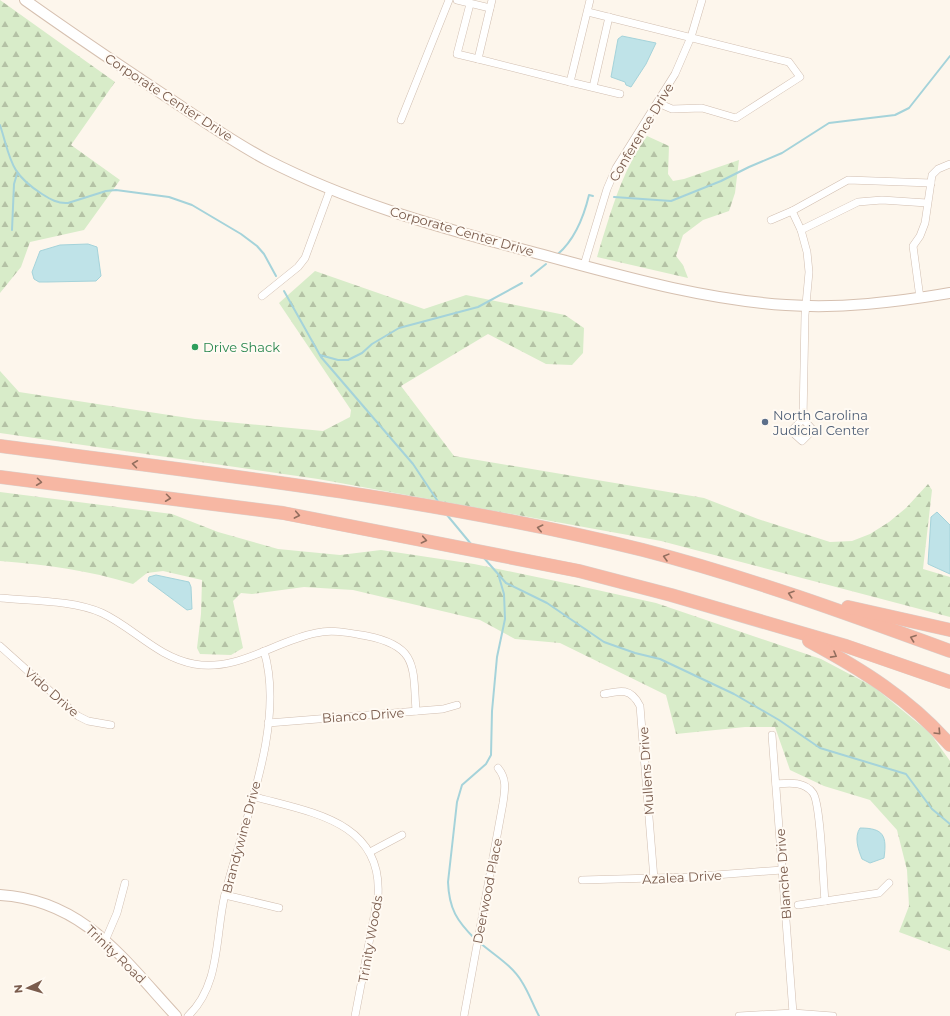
<svg xmlns="http://www.w3.org/2000/svg" width="950" height="1016" viewBox="0 0 950 1016" font-family="Montserrat,sans-serif">
  <style>
    .forest { fill: url(#forest-firs) }
    .water { fill: #bfe3e8; stroke: #a5d3da }
    .lines { fill: none; stroke-linecap: round; stroke-linejoin: round }
    .stream { stroke: #a5d3da; stroke-width: 2 }
    .street-casing { stroke: #d1beb0; stroke-width: 8 }
    .secondary-casing { stroke: #d6c0b0; stroke-width: 12 }
    .highway-casing { stroke: #dad1cd; stroke-width: 14 }
    .street { stroke: #fff; stroke-width: 7 }
    .secondary { stroke: #fff; stroke-width: 10 }
    .highway { stroke: #f7b7a3; stroke-width: 13 }
    .oneway { stroke: #936e5e }
    .leisure-dot { fill: #2e9e5b; stroke: #fffaf3; stroke-width: 1.5 }
    .service-dot { fill: #5c6f8a; stroke: #fffaf3; stroke-width: 1.5 }
    .labels { text-anchor: middle; stroke-width: 4; stroke-linejoin: round; paint-order: stroke }
    .street-label { font-size: 13px; fill: #7a5c4d; stroke: #fffaf3 }
    .leisure-label { font-size: 13px; fill: #27864d; stroke: #fffaf3; text-anchor: start }
    .service-label { font-size: 13px; fill: #4e5e75; stroke: #fffaf3; text-anchor: start }
  </style>
  <defs>
    <pattern id="forest-firs" width="22" height="20" patternUnits="userSpaceOnUse"><rect width="22" height="20" fill="#d8ecc9"/><path d="M5 1l3.5 6h-7zM16 11l3.5 6h-7z" fill="#b4c2a5"/></pattern>
  </defs>
  <rect width="100%" height="100%" fill="#fdf6ec"/>
  <!-- forest -->
  <g class="forest">
    <polygon points="0,0 115,82 71,145 120,180 84,230 30,242 21,267 0,293"/>
    <path d="M647,136L669,146L668,174L673,181L684,179L739,160L735,193L729,211L703,220L683,235L676,256L683,265L688,278L597,257C610,215 621,172 647,136Z"/>
    <polygon points="315,271 424,309 466,295 565,315 584,328 583,353 572,365 546,364 488,334 401,386 454,456 704,498 758,519 830,542 852,541 870,534 889,522 906,508 928,484 932,490 923,569 950,577 950,617 661,541 318,479 0,433 0,371 19,392 195,419 323,431 350,417 351,410 279,303"/>
    <path d="M0,492L172,514L218,532L278,549L340,555L381,550L474,564L570,584L656,603L821,659L874,687L930,733L950,761V951L899,932L909,906L907,870L897,830L870,800L824,786L790,770L775,727H745L676,734L666,695L560,643L515,639L480,620L353,590L304,587L252,594L241,593L233,601L243,648L231,655L200,654L197,648L201,614L202,580L163,571L147,573L133,584C88,570 47,565 0,561Z"/>
  </g>
  <!-- water -->
  <g class="water">
    <polygon points="622,36 656,43 646,64 631,87 626,85 625,82 611,77 618,39"/>
    <polygon points="88,244 97,247 101,276 96,281 47,282 39,282 34,279 32,272 40,251 60,245"/>
    <polygon points="937,512 950,525 950,574 928,564 931,517"/>
    <polygon points="156,575 189,582 191,587 192,609 187,610 148,581 149,577"/>
    <path d="M860,828C884,828 887,836 884,858L870,863L862,859C858,849 854,837 860,828Z"/>
  </g>
  <g class="lines">
    <!-- stream -->
    <g class="stream">
      <path d="M0,125C11,159 9,173 42,194C50,199 58,204 68,203L106,191L116,190L169,197L192,205L241,234L257,246L264,254L276,276"/>
      <polyline points="614,197 671,201 721,181 749,167 782,153 829,123 895,115 909,108 950,56"/>
      <polyline points="12,230 14,184 17,174"/>
      <path d="M558,254C574,240 584,216 589,195L593,196"/>
      <polyline points="531,276 546,264"/>
      <polyline points="284,291 321,357 413,464 439,503"/>
      <polyline points="320,355 338,360 348,360 362,353 372,344 399,328 478,307 522,283"/>
      <polyline points="447,515 471,544"/>
      <polyline points="484,558 506,583 547,603 604,642 635,653 660,659 734,694 779,720 820,748 906,774 932,809 950,824"/>
      <path d="M475,939C457,921 449,909 448,882L457,802L462,785L486,764L491,755L492,711L497,657L505,619L504,594L499,577"/>
      <path d="M479,942C494,955 512,965 522,982C529,993 533,1005 539,1016"/>
    </g>
    <!-- street casing -->
    <g class="street-casing">
      <g id="street">
        <polyline points="457,0 490,8"/>
        <polyline points="492,0 478,59 570,82 590,0"/>
        <polyline points="470,4 457,54 478,59"/>
        <polyline points="588,12 789,62 800,77 736,118 702,108 672,109 658,103"/>
        <polyline points="570,82 620,94"/>
        <polyline points="593,87 609,17"/>
        <polyline points="401,120 449,0"/>
        <polyline points="771,220 792,211"/>
        <polyline points="801,230 792,211 848,180 931,183"/>
        <polyline points="584,265 607,189 616,168 675,74 691,37 702,0"/>
        <polyline points="262,296 298,267 305,258 330,190"/>
        <polyline points="920,298 913,246 920,236 925,223 932,175 938,169 950,164"/>
        <polyline points="803,419 813,430 802,441 791,431 803,419 805,315 809,272 807,252 801,230 858,202 882,200 927,203"/>
        <path d="M0,598C31,601 73,600 102,613C134,628 157,657 194,664C238,672 275,641 316,633C333,629 350,633 367,636C418,646 413,667 416,711"/>
        <polyline points="0,646 78,716 88,721 111,725"/>
        <path d="M604,694C621,690 631,688 640,706L654,879"/>
        <polyline points="268,723 443,709 457,705"/>
        <polyline points="772,735 793,1013"/>
        <path d="M776,784C789,783 804,781 813,793C821,804 823,882 825,901"/>
        <path d="M252,796C308,812 383,820 378,896L355,1016"/>
        <polyline points="370,852 402,835"/>
        <polyline points="582,880 689,877 782,870"/>
        <polyline points="225,895 279,908"/>
        <polyline points="798,905 879,893 889,883"/>
        <polyline points="105,941 117,913 125,883"/>
        <path d="M188,1016C221,985 215,935 225,894C243,823 286,724 264,651"/>
        <path d="M464,1016L503,803C505,789 507,779 498,768"/>
        <polyline points="739,1016 793,1013 833,1016"/>
      </g>
    </g>
    <!-- secondary casing -->
    <g class="secondary-casing">
      <g id="secondary">
        <path d="M25,0C70,32 116,63 161,93C196,116 231,141 267,160C347,201 431,225 517,248C605,271 694,299 786,305C841,309 896,302 950,293"/>
        <path d="M0,895C84,900 124,960 176,1016"/>
      </g>
    </g>
    <!-- highway casing -->
    <g class="highway-casing">
      <g id="highway">
        <path d="M0,446C215,474 432,498 643,550C748,577 849,614 950,651"/>
        <polyline points="0,477 283,513 579,571 671,595 846,646 950,682"/>
        <polyline points="848,607 950,630"/>
        <path d="M809,641C861,669 910,699 950,745"/>
      </g>
    </g>
    <!-- street -->
    <use href="#street" class="street"/>
    <!-- secondary -->
    <use href="#secondary" class="secondary"/>
    <!-- highway -->
    <use href="#highway" class="highway"/>
  </g>
  <!-- one-way arrows -->
  <defs><path id="oneway-chevron" d="M-2-3.5L2.5 0L-2 3.5" fill="none" stroke-width="1.6" stroke-linecap="round" stroke-linejoin="round"/></defs>
  <g class="oneway">
    <use href="#oneway-chevron" transform="translate(135 464) rotate(-172)"/>
    <use href="#oneway-chevron" transform="translate(39 482) rotate(7)"/>
    <use href="#oneway-chevron" transform="translate(168 498) rotate(7)"/>
    <use href="#oneway-chevron" transform="translate(297 515) rotate(11)"/>
    <use href="#oneway-chevron" transform="translate(540 528) rotate(-167)"/>
    <use href="#oneway-chevron" transform="translate(424 540) rotate(12)"/>
    <use href="#oneway-chevron" transform="translate(666 557) rotate(-165)"/>
    <use href="#oneway-chevron" transform="translate(791 594) rotate(-162)"/>
    <use href="#oneway-chevron" transform="translate(913 638) rotate(-160)"/>
    <use href="#oneway-chevron" transform="translate(834 655) rotate(29)"/>
    <use href="#oneway-chevron" transform="translate(938 732) rotate(46)"/>
  </g>
  <!-- markers -->
  <circle class="leisure-dot" cx="195" cy="347" r="4"/>
  <circle class="service-dot" cx="765" cy="422" r="4"/>
  <g class="labels">
    <!-- street labels -->
    <g class="street-label">
      <text transform="translate(169 97) rotate(33)" y="5">Corporate Center Drive</text>
      <text transform="translate(641 132) rotate(-59)" y="5">Conference Drive</text>
      <text transform="translate(462 231) rotate(16)" y="5">Corporate Center Drive</text>
      <text transform="translate(52 692) rotate(41)" y="5">Vido Drive</text>
      <text transform="translate(363 715) rotate(-4)" y="5">Bianco Drive</text>
      <text transform="translate(646 771) rotate(-94)" y="5">Mullens Drive</text>
      <text transform="translate(241 837) rotate(-75)" y="5">Brandywine Drive</text>
      <text transform="translate(783 874) rotate(-94)" y="5">Blanche Drive</text>
      <text transform="translate(682 877) rotate(-3)" y="5">Azalea Drive</text>
      <text transform="translate(487 891) rotate(-79)" y="5">Deerwood Place</text>
      <text transform="translate(370 939) rotate(-80)" y="5">Trinity Woods</text>
      <text transform="translate(116 954) rotate(44)" y="5">Trinity Road</text>
    </g>
    <!-- leisure labels -->
    <g class="leisure-label">
      <text x="203" y="352">Drive Shack</text>
    </g>
    <!-- service labels -->
    <g class="service-label">
      <text x="773" y="420">North Carolina<tspan x="773" dy="15">Judicial Center</tspan></text>
    </g>
  </g>
  <!-- north arrow -->
  <g transform="translate(28 988) rotate(265)" stroke="#fffaf3" stroke-width="3" paint-order="stroke">
  <path d="M0-3L7 15L0 10L-7 15Z" fill="#7a5c4d"/>
  <text y="-6" font-size="11" font-weight="bold" text-anchor="middle" fill="#7a5c4d">N</text>
  </g>
</svg>
